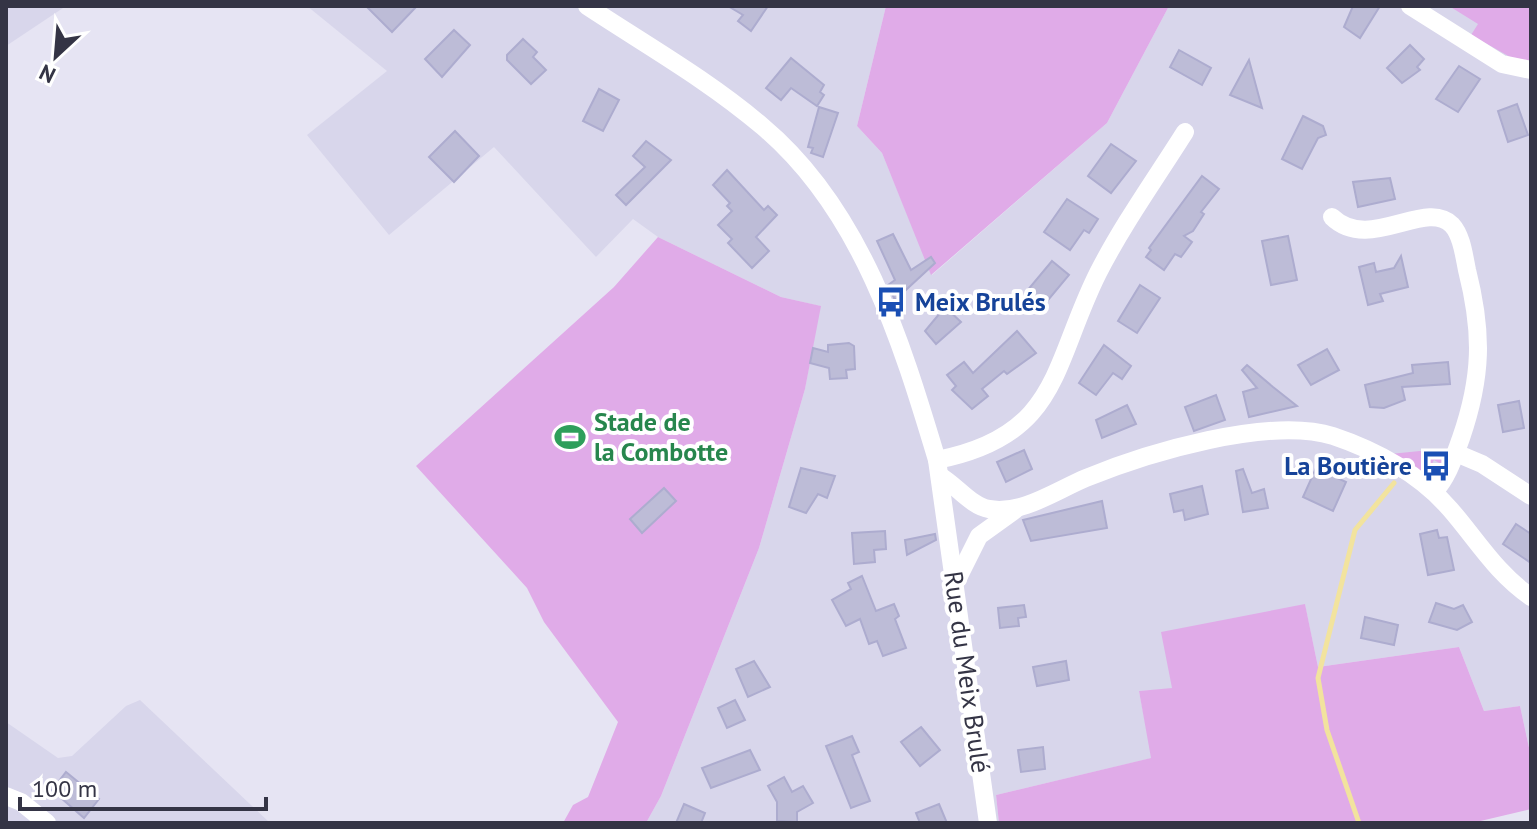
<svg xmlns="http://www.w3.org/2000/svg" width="1537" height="829" viewBox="0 0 1537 829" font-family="'PT Sans',sans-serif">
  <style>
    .residential { fill: #d8d6eb }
    .green { fill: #e0abe8 }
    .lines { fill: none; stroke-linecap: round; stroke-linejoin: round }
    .stream { stroke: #f2e39e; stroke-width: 5 }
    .building { fill: #bdbcd7; stroke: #adaccf; stroke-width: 2 }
    .minor { stroke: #fff; stroke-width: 18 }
    .labels { text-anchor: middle; stroke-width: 8; stroke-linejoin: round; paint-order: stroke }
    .transit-label { font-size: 26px; font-weight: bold; fill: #164399; stroke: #fff; text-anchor: start }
    .leisure-label { font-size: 26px; font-weight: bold; fill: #27864d; stroke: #fff; text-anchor: start }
    .street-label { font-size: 26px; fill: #343445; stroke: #fff }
  </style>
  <rect width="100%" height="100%" fill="#e6e4f3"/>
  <!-- residential -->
  <g class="residential">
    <polygon points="6,6 66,6 6,46"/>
    <polygon points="307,6 886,6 857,126 882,153 932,275 1107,123 1169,6 1531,6 1531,757 1520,706 1484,711 1459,647 1318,667 1305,605 1172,689 1139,691 1152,758 996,795 999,823 646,823 661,796 759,548 805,389 820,306 781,297 658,237 633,219 596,257 494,147 389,235 307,135 387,71"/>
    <polygon points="140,700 270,823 6,823 6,722 58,758 72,756 126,706"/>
  </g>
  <!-- green -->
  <g class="green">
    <polygon points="886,6 1169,6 1107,123 931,275 882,153 857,126"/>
    <polygon points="1449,6 1531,6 1531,61 1512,58 1471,35 1478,24"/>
    <polygon points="658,237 781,297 821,306 805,389 759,548 661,796 646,823 563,823 573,805 588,797 618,722 544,622 527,588 416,466 614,287"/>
    <polygon points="1440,449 1444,456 1441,464 1434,460 1430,468 1436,472 1433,475 1423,474 1390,454"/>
    <polygon points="1305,604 1318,667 1459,647 1484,711 1520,706 1531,757 1531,809 1472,823 999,823 996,795 1151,758 1139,691 1172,688 1161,632"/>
  </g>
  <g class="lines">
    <!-- stream -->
    <polyline class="stream" points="1359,823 1327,730 1318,678 1355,530 1394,483"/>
  </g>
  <!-- building -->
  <g class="building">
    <polygon points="366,6 417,6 392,32"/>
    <polygon points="728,6 768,6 751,31 738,21 743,15"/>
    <polygon points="1353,6 1380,6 1360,38 1344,27"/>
    <polygon points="454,30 470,45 442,77 425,59"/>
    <polygon points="523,39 537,52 533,57 546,70 531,84 507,60 507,55"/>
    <polygon points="1410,45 1424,59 1417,67 1420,70 1402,83 1387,68"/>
    <polygon points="1179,50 1211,68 1202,85 1170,67"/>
    <polygon points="791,58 824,85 820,92 824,95 817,106 791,88 781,100 766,88"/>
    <polygon points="1249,60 1262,108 1230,95"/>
    <polygon points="1459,66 1480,79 1458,112 1436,99"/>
    <polygon points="599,89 619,100 603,131 583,121"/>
    <polygon points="1517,104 1528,135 1508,142 1498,111"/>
    <polygon points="819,107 838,113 823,157 811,153 813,148 808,147"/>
    <polygon points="1303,116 1323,126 1326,135 1318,138 1302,169 1282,159"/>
    <polygon points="455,131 479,156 454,182 429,157"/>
    <polygon points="646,141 671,160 626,205 616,195 645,167 633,156"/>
    <polygon points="1111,144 1136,161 1111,193 1088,176"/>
    <polygon points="727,170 764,210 768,206 777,215 756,237 769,251 752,268 728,243 732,239 718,225 732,211 727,206 730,203 713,185"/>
    <polygon points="1202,176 1219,189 1201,212 1204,214 1193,231 1184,236 1192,242 1181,257 1175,254 1164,270 1146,257 1151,250 1149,248"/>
    <polygon points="1390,178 1395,199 1358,207 1353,182"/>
    <polygon points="1067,199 1098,219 1089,233 1084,230 1070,250 1044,232"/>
    <polygon points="893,234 911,270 931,257 935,263 895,300 888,285 895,280 877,241"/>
    <polygon points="1288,236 1297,280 1271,285 1262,241"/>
    <polygon points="1401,256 1408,287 1380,294 1383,301 1368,305 1359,267 1374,263 1376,272 1394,268"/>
    <polygon points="1052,261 1069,275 1043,306 1026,292"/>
    <polygon points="1140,285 1160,298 1137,333 1118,321"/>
    <polygon points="945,307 961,322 936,344 925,331"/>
    <polygon points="1017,331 1036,353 1007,374 1004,371 982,389 988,396 972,409 952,390 956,386 947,375 964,362 973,373"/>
    <polygon points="849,343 854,346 855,369 846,370 847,378 830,379 829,368 810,363 813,348 828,352 828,345"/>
    <polygon points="1104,345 1131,366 1122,379 1113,373 1096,395 1079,383"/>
    <polygon points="1327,349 1339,370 1311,385 1298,365"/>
    <polygon points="1448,362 1450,384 1402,387 1405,400 1384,408 1370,407 1365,385 1413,373 1412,365"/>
    <polygon points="1247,365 1273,387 1297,406 1249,417 1243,392 1257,388 1242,370"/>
    <polygon points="1216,395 1225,420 1194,431 1185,407"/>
    <polygon points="1519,401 1524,428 1503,432 1498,405"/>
    <polygon points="1127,405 1136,424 1102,438 1096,420"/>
    <polygon points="1024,450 1032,469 1006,482 997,462"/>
    <polygon points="801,468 835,476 827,498 818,494 806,513 789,507"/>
    <polygon points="1316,468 1346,482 1333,511 1303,497"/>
    <polygon points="1243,469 1252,493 1264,489 1268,508 1243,512 1236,471"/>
    <polygon points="1202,486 1208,514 1185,520 1183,510 1174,512 1170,494"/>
    <polygon points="664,488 676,501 642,533 630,519"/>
    <polygon points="1102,501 1107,528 1031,541 1023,520"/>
    <polygon points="1516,524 1531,534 1531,563 1503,544"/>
    <polygon points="1437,530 1439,538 1447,537 1454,570 1428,575 1420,534"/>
    <polygon points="885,531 886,549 874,550 875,562 854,564 852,533"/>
    <polygon points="935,534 936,540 907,555 905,540"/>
    <polygon points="862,576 876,611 894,604 899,616 895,619 906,648 883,656 877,641 869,644 860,619 846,626 832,600 851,589 848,583"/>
    <polygon points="1436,603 1454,609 1463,605 1472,622 1457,630 1429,622"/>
    <polygon points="1024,605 1026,617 1018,618 1019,626 1000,628 998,608"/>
    <polygon points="1365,617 1398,625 1394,645 1361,638"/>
    <polygon points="754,661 770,687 748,697 736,669"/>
    <polygon points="1066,661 1069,680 1037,686 1033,667"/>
    <polygon points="735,700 745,720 727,728 718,708"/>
    <polygon points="921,727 940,750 920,766 901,742"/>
    <polygon points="852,736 859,752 852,755 870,801 851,808 826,746"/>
    <polygon points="1043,747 1045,769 1021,772 1018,750"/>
    <polygon points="750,750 760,770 711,788 702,768"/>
    <polygon points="66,772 99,799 84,818 52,790"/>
    <polygon points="784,777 792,792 803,786 813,803 797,812 797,822 777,821 777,802 768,786"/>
    <polygon points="684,804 705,813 701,823 676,823"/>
    <polygon points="939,804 947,823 920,823 916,813"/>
  </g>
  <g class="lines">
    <!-- minor -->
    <g class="minor">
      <path d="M587,6C646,45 708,80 762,126C861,209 901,340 937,460L988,823"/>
      <polyline points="1410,6 1502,64 1531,70"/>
      <path d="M1332,217C1369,253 1426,198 1452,225C1462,236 1464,256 1467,270C1483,333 1482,377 1461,438C1454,457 1448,477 1434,492"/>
      <polyline points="1456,453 1482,464 1531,496"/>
      <path d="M937,460C1060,436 1052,365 1098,273C1123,224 1156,178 1185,132"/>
      <path d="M940,476C956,485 971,506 989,509C1022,515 1057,490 1086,478C1147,453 1269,416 1333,436C1375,450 1420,474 1450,509C1477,540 1496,573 1531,597"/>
      <polyline points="957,580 979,536 1015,510"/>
      <polyline points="6,796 21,802 47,823"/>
    </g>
  </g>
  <!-- icons -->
  <defs>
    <g id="bus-bare" transform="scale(2.4)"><path d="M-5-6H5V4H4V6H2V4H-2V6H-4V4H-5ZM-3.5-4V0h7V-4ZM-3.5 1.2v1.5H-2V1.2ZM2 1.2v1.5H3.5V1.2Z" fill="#1a4fb4" stroke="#fff" stroke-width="2.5" paint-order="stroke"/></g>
    <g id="stadium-bare" transform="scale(2.4)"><path d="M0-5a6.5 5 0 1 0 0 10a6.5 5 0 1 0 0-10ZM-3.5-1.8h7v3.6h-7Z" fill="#2e9e5b" stroke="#fff" stroke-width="2.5" paint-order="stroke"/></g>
  </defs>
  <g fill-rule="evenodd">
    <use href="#bus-bare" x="891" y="302"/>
    <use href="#stadium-bare" x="570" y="437"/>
    <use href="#bus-bare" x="1436" y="466"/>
  </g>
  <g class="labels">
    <!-- transit labels -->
    <g class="transit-label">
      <text x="915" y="311">Meix Brulés</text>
      <text x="1412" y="475" text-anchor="end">La Boutière</text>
    </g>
    <!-- leisure labels -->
    <g class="leisure-label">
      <text x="594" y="431">Stade de<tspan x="594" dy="30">la Combotte</tspan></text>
    </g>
    <!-- street labels -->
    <g class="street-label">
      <text transform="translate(967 672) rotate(82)" y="9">Rue du Meix Brulé</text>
    </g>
  </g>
  <!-- border -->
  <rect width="1537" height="829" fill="none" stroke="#343445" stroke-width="16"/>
  <!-- north arrow -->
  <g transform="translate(56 56) rotate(206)" stroke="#ffffff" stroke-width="6" paint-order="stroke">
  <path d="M0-6L14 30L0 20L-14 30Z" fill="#343445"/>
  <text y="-12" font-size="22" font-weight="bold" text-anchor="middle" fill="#343445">N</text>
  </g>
  <!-- scale -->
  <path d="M20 797v12h246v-12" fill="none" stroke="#343445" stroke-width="4"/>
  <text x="32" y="797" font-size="24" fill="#343445" stroke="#ffffff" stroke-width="6" paint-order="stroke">100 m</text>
</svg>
